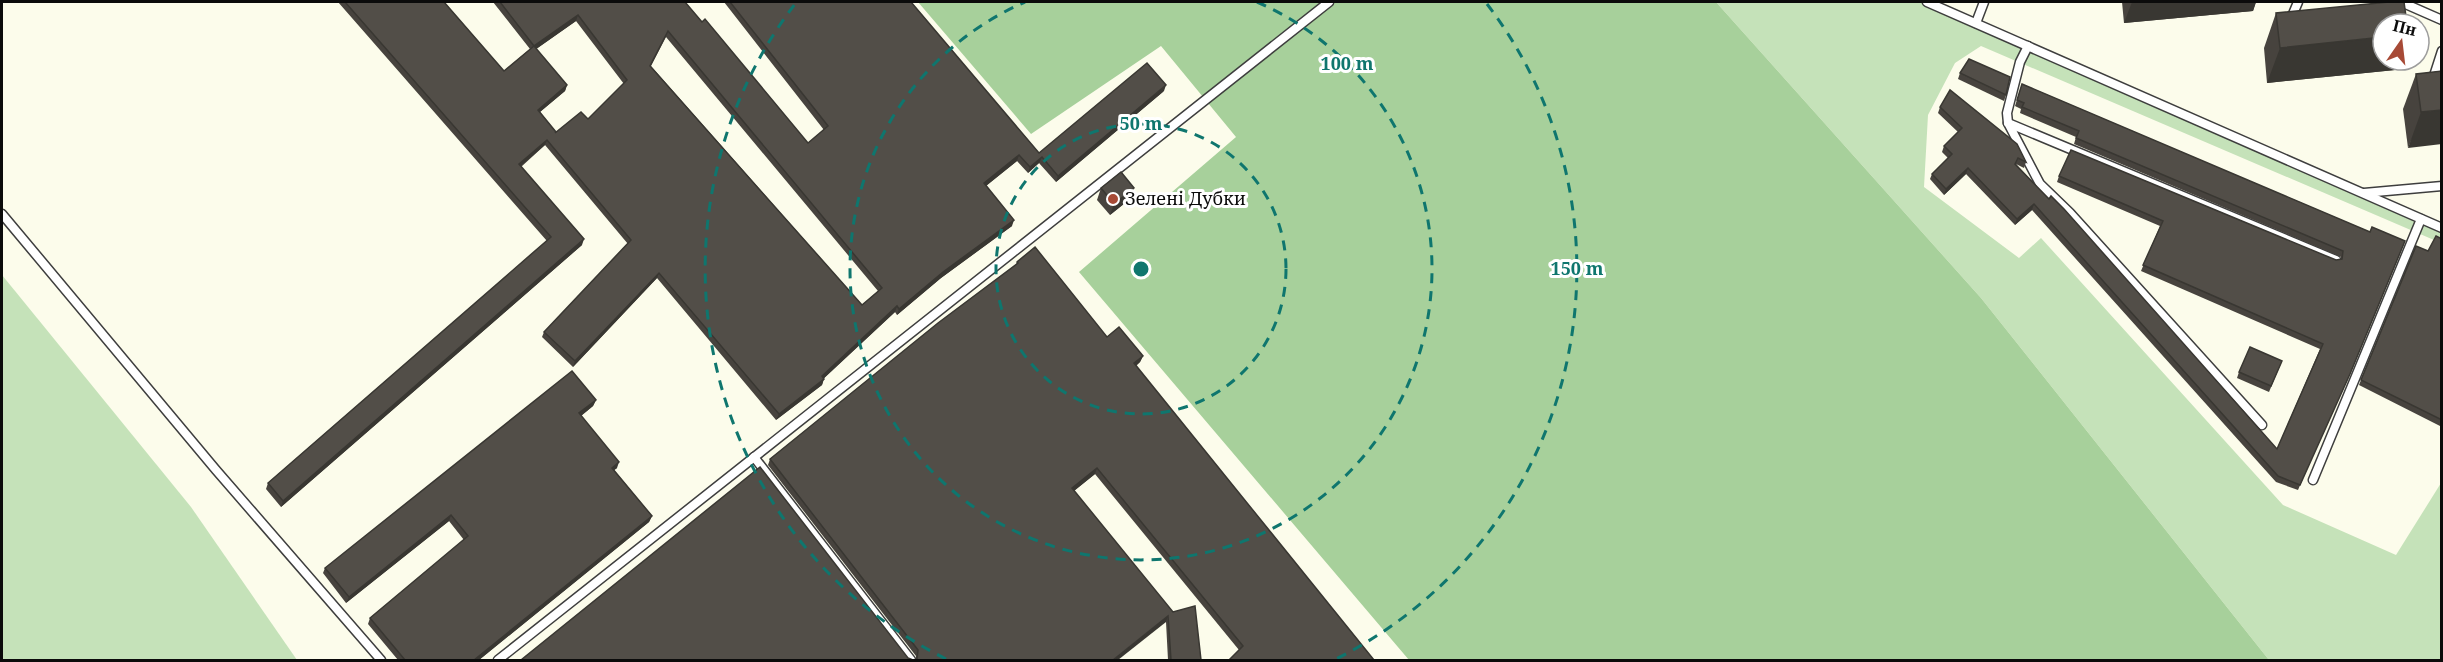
<svg xmlns="http://www.w3.org/2000/svg" width="2443" height="662" viewBox="0 0 2443 662" font-family="'Noto Serif',serif">
  <style>
    .green { fill: #c5e2b9 }
    .forest { fill: #a7d09b }
    .lines { fill: none; stroke-linecap: round; stroke-linejoin: round }
    .service-casing { stroke: #3e3e3e; stroke-width: 11 }
    .service { stroke: #fff; stroke-width: 8 }
    .wall { fill: #47433e; fill-rule: evenodd }
    .shaded-wall { fill: #393732 }
    .building { fill: #524e48; stroke: #393732; stroke-width: 1.5; fill-rule: evenodd }
    .ring { fill: none; stroke: #0f766e; stroke-width: 3; stroke-dasharray: 10 8 }
    .poi-dot { fill: #a74a36; stroke: #fff; stroke-width: 2 }
    .labels { text-anchor: middle; stroke-width: 6; stroke-linejoin: round; paint-order: stroke }
    .poi-label { font-size: 18px; fill: #0b0b0b; stroke: #fff; text-anchor: start }
    .centre { fill: #0f766e; stroke: #fff; stroke-width: 3 }
    .ring-label { font-size: 18px; text-anchor: middle; font-weight: bold; fill: #0f766e; stroke: #fff; stroke-width: 6; stroke-linejoin: round; paint-order: stroke }
  </style>
  <rect width="100%" height="100%" fill="#fcfceb"/>
  <!-- green -->
  <g class="green">
    <polygon points="1716,2 1927,2 2441,228 2441,243 1981,46 1955,63 1928,115 1924,187 2019,258 2041,238 2283,505 2396,555 2441,483 2441,660 2269,660 1981,298"/>
    <polygon points="2,275 191,507 297,660 2,660"/>
  </g>
  <!-- forest -->
  <polygon class="forest" points="918,2 1716,2 1981,298 2269,660 1409,660 1079,272 1236,137 1161,46 1031,134"/>
  <g class="lines">
    <!-- service casing -->
    <g class="service-casing">
      <g id="service">
        <polyline points="1927,2 2442,228"/>
        <polyline points="2401,2 2442,20"/>
        <polyline points="2290,21 2298,2"/>
        <polyline points="1976,23 1984,2"/>
        <polyline points="2028,46 2020,62 2007,113 2008,123 2040,184 2070,213 2262,425"/>
        <polyline points="2432,82 2442,51"/>
        <polyline points="2008,123 2336,260"/>
        <polyline points="2364,193 2442,186"/>
        <polyline points="2,214 216,470 381,660"/>
        <polyline points="754,457 911,660"/>
        <polyline points="2313,480 2421,219"/>
        <polyline points="498,660 1329,2"/>
      </g>
    </g>
    <!-- service -->
    <use href="#service" class="service"/>
  </g>
  <!-- wall -->
  <g class="wall">
    <path d="M338,2H444L504,71L530,49L493,2H685L702,22L808,143L824,130L724,2H911L1039,153L1164,91L1056,182L1039,163L1028,173L1017,161L986,186L1012,226L941,278L897,315L895,312L824,378L822,385L776,420L657,278L573,367L542,337L544,332L628,244L545,145L521,167L582,245L281,507L266,489L268,483L547,241ZM576,21L624,84L588,119L556,132L540,112L565,91L567,85L536,49ZM666,37L878,291L862,305L651,66Z"/>
    <polygon points="2122,2 2256,2 2253,11 2124,23"/>
    <polygon points="2276,13 2383,60 2398,60 2395,70 2267,83 2264,48"/>
    <polygon points="2442,71 2408,148 2403,109 2416,74"/>
    <polygon points="1960,73 2006,95 2004,101 1958,79"/>
    <polygon points="2022,84 2370,232 2405,241 2298,490 2276,482 2032,210 2015,225 1966,174 1944,195 1930,179 1932,174 1948,158 1942,152 1944,146 1958,132 1938,113 1940,107 2026,162 2024,168 2016,164 2277,449 2320,349 2141,271 2160,226 2057,182 2059,176 2336,260 2341,259 2341,257 2074,144 2076,137 2020,113 2021,109 2015,106"/>
    <polygon points="1101,188 1130,199 1110,215 1097,200"/>
    <polygon points="2442,239 2442,427 2359,385 2416,246 2428,251"/>
    <polygon points="1017,262 1107,337 1143,356 1140,362 1136,366 1374,660 1239,650 1095,474 1074,491 1201,660 1168,660 1166,622 916,660 916,656 768,465 770,459 1016,265"/>
    <polygon points="2282,361 2269,392 2237,378 2239,372"/>
    <polygon points="596,400 593,406 581,416 617,468 614,470 652,516 649,522 479,660 398,660 368,624 370,618 464,540 449,521 346,603 323,573 325,568"/>
  </g>
  <!-- shaded-wall -->
  <g class="shaded-wall">
    <polygon points="2132,2 2256,2 2253,11 2124,23"/>
    <polygon points="578,15 576,21 532,52 534,46"/>
    <polygon points="2383,37 2383,60 2398,60 2395,70 2267,83 2280,48"/>
    <polygon points="567,85 565,91 535,116 538,110"/>
    <polygon points="1166,85 1164,91 1056,182 1058,176"/>
    <polygon points="2442,110 2442,144 2408,148 2421,112"/>
    <polygon points="547,140 545,145 516,170 519,164"/>
    <polygon points="1019,155 1017,161 982,189 984,183"/>
    <polygon points="1042,157 1039,163 1028,173 1030,167"/>
    <polygon points="1968,168 1966,174 1944,195 1946,189"/>
    <polygon points="1134,188 1130,199 1110,215 1114,204"/>
    <polygon points="2034,204 2032,210 2015,225 2017,219"/>
    <polygon points="1014,220 1012,226 941,278 897,315 899,309 943,272"/>
    <polygon points="584,239 582,245 281,507 283,501"/>
    <polygon points="659,273 657,278 573,367 575,361"/>
    <polygon points="897,306 895,312 820,382 822,376"/>
    <polygon points="1143,356 1140,362 1132,369 1134,363"/>
    <polygon points="824,379 822,385 776,420 779,414"/>
    <polygon points="596,400 593,406 577,419 579,413"/>
    <polygon points="619,462 617,468 609,474 612,468"/>
    <polygon points="1097,468 1095,474 1070,494 1072,488"/>
    <polygon points="451,515 449,521 346,603 349,597"/>
    <polygon points="652,516 649,522 479,660 474,660"/>
    <polygon points="1168,616 1166,622 1118,660 1113,660"/>
  </g>
  <!-- building -->
  <g class="building">
    <path d="M345,2H444L504,71L534,46L500,2H685L702,22L705,19L808,143L828,126L730,2H911L1039,153L1147,63L1166,85L1058,176L1042,157L1030,167L1019,155L984,183L1014,220L943,272L899,309L897,306L822,376L824,379L779,414L659,273L575,361L544,332L631,240L547,140L519,164L584,239L283,501L268,483L551,237ZM578,15L627,80L588,119L581,112L555,133L556,132L538,110L567,85L534,46ZM668,31L882,288L862,305L650,66Z"/>
    <polygon points="2389,2 2404,2 2407,24 2383,24 2383,37 2280,48 2276,13"/>
    <polygon points="1969,59 2010,77 2006,95 1960,73"/>
    <polygon points="2442,71 2442,110 2421,112 2416,74"/>
    <polygon points="2022,84 2370,232 2372,227 2405,241 2350,374 2300,485 2278,476 2034,204 2017,219 1968,168 1946,189 1932,174 1952,154 1944,146 1962,128 1940,107 1950,90 2017,144 2026,162 2018,158 2015,164 2049,199 2051,196 2064,209 2277,449 2323,344 2143,265 2163,221 2059,176 2071,150 2336,260 2342,259 2343,251 2076,138 2079,131 2022,107 2024,103 2017,100"/>
    <polygon points="1121,172 1134,188 1114,204 1101,188"/>
    <polygon points="2436,236 2442,239 2442,420 2361,380 2416,246 2428,251"/>
    <polygon points="1035,247 1107,337 1119,327 1143,356 1134,363 1374,660 1229,660 1243,646 1097,468 1072,488 1173,612 1195,606 1201,660 1171,660 1168,616 1113,660 913,660 917,659 918,650 770,459 938,323 1018,263 1017,262"/>
    <polygon points="2250,347 2282,361 2271,386 2239,372"/>
    <polygon points="572,371 596,400 579,413 619,462 612,468 652,516 474,660 405,660 370,618 468,536 451,515 349,597 325,568"/>
    <polygon points="760,467 908,658 913,660 521,660"/>
  </g>
  <!-- distance rings -->
  <g class="ring">
    <circle cx="1141" cy="269" r="145"/>
    <path d="M1257 2A291 291 0 1 1 1025 2"/>
    <path d="M946 659A436 436 0 0 1 795 4M1487 4A436 436 0 0 1 1336 659"/>
  </g>
  <!-- markers -->
  <circle class="poi-dot" cx="1113" cy="199" r="6"/>
  <g class="labels">
    <!-- poi labels -->
    <g class="poi-label">
      <text x="1125" y="205">Зелені Дубки</text>
    </g>
  </g>
  <circle cx="1141" cy="269" r="9" class="centre"/>
  <g class="ring-label">
    <text x="1347" y="70">100 m</text>
    <text x="1141" y="130">50 m</text>
    <text x="1577" y="275">150 m</text>
  </g>
  <!-- border -->
  <rect width="2443" height="662" fill="none" stroke="#0b0b0b" stroke-width="6"/>
  <!-- north arrow -->
  <g transform="translate(2401 42) rotate(14)"><circle r="28" fill="#ffffff" stroke="#9d9d9d" stroke-width="1.5"/>
  <path d="M0-4.5L10 22L0 15L-10 22Z" fill="#a74a36"/>
  <text y="-9" font-size="16" font-weight="bold" text-anchor="middle" fill="#0b0b0b">Пн</text>
  </g>
</svg>
